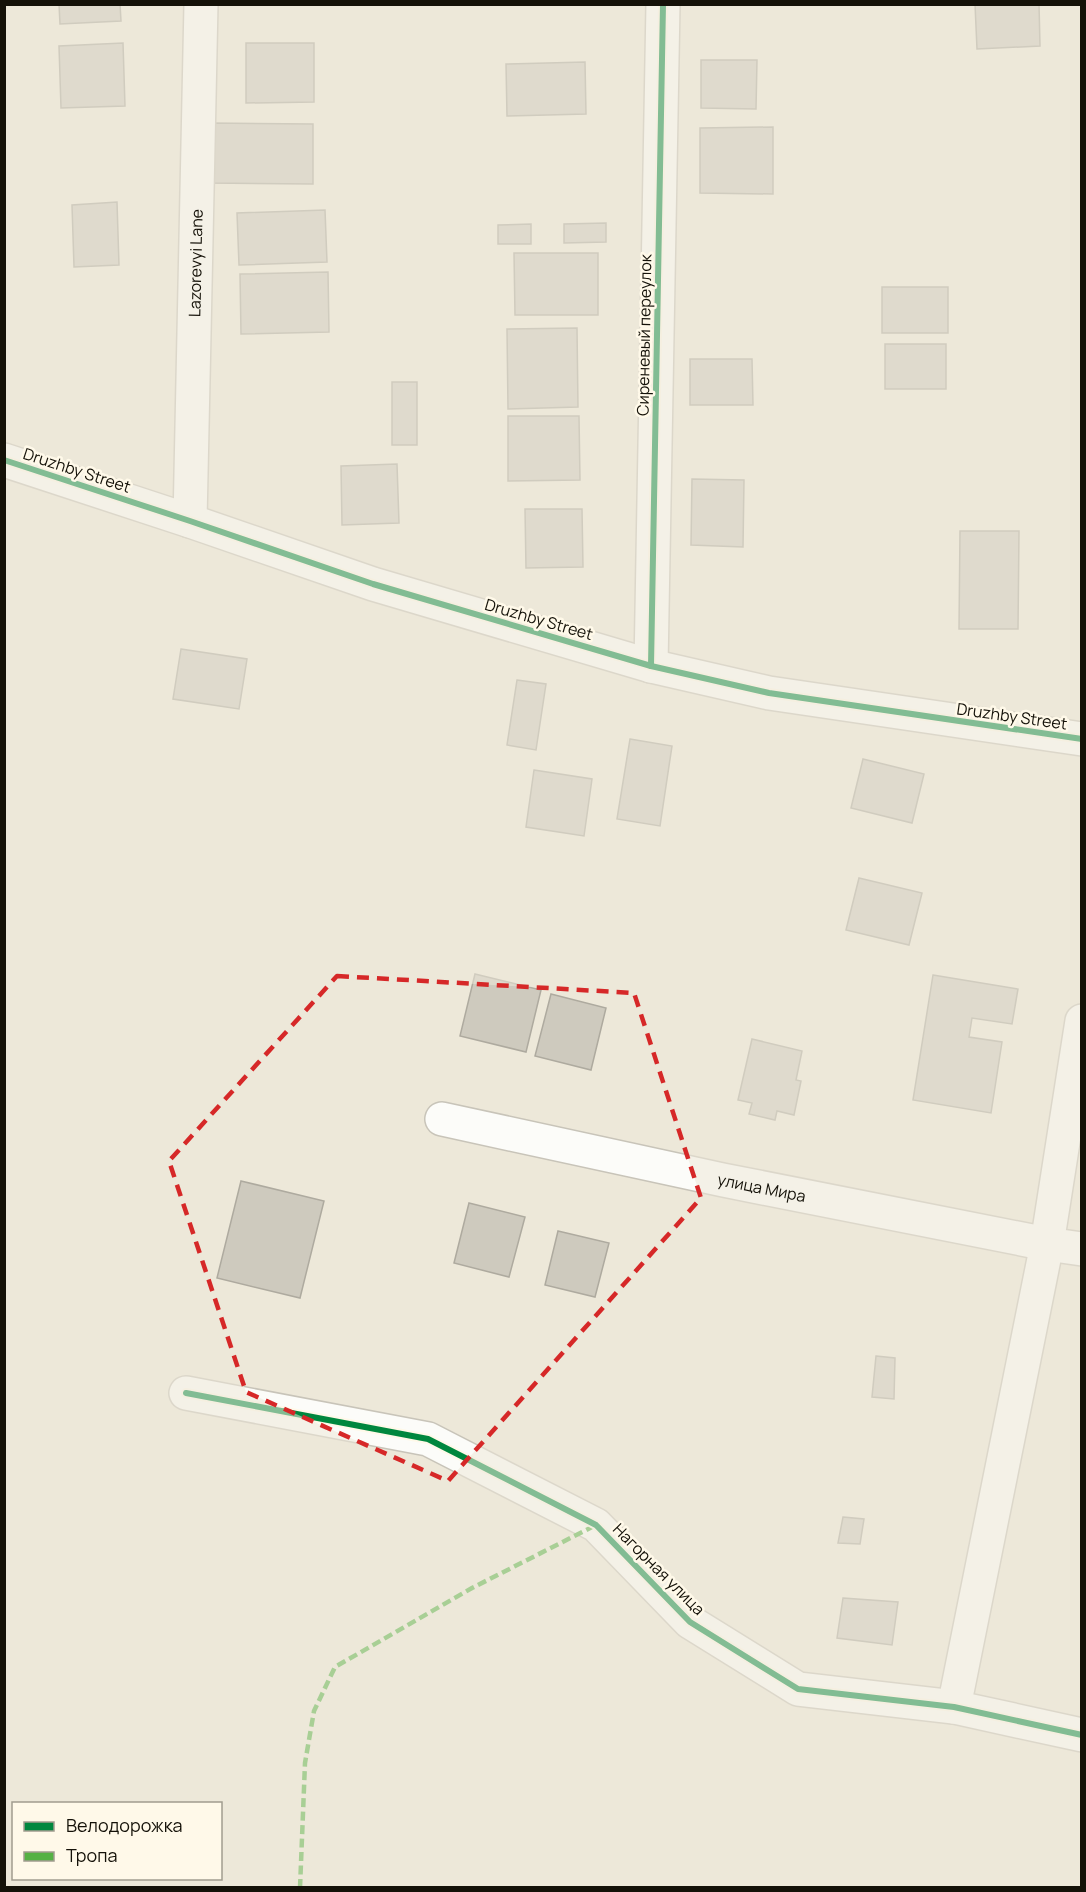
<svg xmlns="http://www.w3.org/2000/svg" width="1086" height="1892" viewBox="0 0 1086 1892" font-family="Manrope,sans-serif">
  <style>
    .building { fill: #cecabe; stroke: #aeaa9f; stroke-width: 1.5 }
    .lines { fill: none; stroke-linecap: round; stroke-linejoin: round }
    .minor-casing { stroke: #c8c4b9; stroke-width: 36 }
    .minor { stroke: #fcfcf9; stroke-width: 33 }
    .quiet { stroke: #55b144; stroke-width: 4.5; stroke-dasharray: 9 4.5; stroke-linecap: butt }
    .cycleway-casing { stroke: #fff9e9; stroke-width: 10 }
    .cycleway { stroke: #00873e; stroke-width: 6 }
    .marked { fill: none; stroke: #d62828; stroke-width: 4.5; stroke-dasharray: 12 8; stroke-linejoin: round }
    .labels { text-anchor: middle; stroke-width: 5; stroke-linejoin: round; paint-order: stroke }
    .street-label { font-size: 16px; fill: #141108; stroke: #fff9e9 }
  </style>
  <rect width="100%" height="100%" fill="#ede8d9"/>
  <!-- building -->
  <g class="building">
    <polygon points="59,4 120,4 121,21 60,24"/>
    <polygon points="975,4 1039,4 1040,46 977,49"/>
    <polygon points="123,43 125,106 61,108 59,46"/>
    <polygon points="246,43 314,43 314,102 246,103"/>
    <polygon points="701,60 757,60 756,109 701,108"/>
    <polygon points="585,62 586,114 507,116 506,64"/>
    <polygon points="210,123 313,124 313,184 209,183"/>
    <polygon points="773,127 773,194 700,193 700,128"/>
    <polygon points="117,202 119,265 74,267 72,205"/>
    <polygon points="325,210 327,262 239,265 237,213"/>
    <polygon points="606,223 606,242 564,243 564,224"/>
    <polygon points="531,224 531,244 498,244 498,225"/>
    <polygon points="514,253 598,253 598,315 515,315"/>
    <polygon points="328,272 329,332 241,334 240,274"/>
    <rect x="882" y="287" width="66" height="46"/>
    <polygon points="577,328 578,407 508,409 507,329"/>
    <rect x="885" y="344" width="61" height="45"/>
    <polygon points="690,359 752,359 753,405 690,405"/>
    <rect x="392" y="382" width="25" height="63"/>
    <polygon points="508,416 579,416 580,480 508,481"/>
    <polygon points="397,464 399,523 342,525 341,466"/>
    <polygon points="692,479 744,480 743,547 691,545"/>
    <polygon points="525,509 582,509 583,567 526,568"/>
    <polygon points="960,531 1019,531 1018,629 959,629"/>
    <polygon points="181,649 247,659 239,709 173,699"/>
    <polygon points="517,680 546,684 536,750 507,745"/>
    <polygon points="630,739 672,746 660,826 617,819"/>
    <polygon points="863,759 924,774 912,823 851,808"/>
    <polygon points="534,770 592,779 584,836 526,827"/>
    <polygon points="859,878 922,893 909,945 846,930"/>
    <polygon points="475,974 541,990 526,1052 460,1036"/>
    <polygon points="933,975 1018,989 1012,1024 972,1018 969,1037 1002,1042 991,1113 913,1100"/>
    <polygon points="551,994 606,1008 591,1070 535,1056"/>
    <polygon points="752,1039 802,1051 796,1080 801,1081 794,1115 777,1111 775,1120 749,1114 752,1103 738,1100"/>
    <polygon points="241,1181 324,1201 300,1298 217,1278"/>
    <polygon points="469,1203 525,1217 509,1277 454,1263"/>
    <polygon points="558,1231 609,1243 595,1297 545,1285"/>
    <polygon points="876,1356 895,1358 894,1399 872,1397"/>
    <polygon points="843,1517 864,1519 860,1544 838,1543"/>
    <polygon points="843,1598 898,1602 892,1645 837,1638"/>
  </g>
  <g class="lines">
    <!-- minor casing -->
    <g class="minor-casing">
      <g id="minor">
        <polyline points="4,460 190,521 373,584 651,666 769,693 1082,739"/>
        <path id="s1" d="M190,521L201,4"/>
        <polyline points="651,666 663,4"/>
        <path id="s2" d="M442,1119L723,1180L1047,1244L1082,1249"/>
        <polyline points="186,1393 428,1439 596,1525 690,1622 798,1689 954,1707 1082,1735"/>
        <polyline points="954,1707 1047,1244 1082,1021"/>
      </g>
    </g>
    <!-- minor -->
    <use href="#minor" class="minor"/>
    <!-- quiet -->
    <polyline class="quiet" points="300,1888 305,1763 314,1711 335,1667 472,1588 596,1525"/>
    <!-- cycleway casing -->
    <g class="cycleway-casing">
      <g id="cycleway">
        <polyline points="4,460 190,521 373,584 651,666 769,693 1082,739"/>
        <polyline points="651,666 663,4"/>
        <polyline points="186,1393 428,1439 596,1525 690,1622 798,1689 954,1707 1082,1735"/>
      </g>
    </g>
    <!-- cycleway -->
    <use href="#cycleway" class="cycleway"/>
  </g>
  <!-- marked area -->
  <path d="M0 0H1086V1892H0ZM337,976L634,993L701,1198L448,1481L246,1392L169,1161Z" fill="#ede8d9" fill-opacity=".55" fill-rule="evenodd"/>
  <path class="marked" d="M337,976L634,993L701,1198L448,1481L246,1392L169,1161Z"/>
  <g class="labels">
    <!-- street labels -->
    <g class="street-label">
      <text dy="6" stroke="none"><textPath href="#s1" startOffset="258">Lazorevyi Lane</textPath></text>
      <text transform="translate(644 335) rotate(-89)" y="6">Сиреневый переулок</text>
      <text transform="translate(77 470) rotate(18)" y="6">Druzhby Street</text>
      <text transform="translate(539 619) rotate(16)" y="6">Druzhby Street</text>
      <text transform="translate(1012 716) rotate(8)" y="6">Druzhby Street</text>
      <text dy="6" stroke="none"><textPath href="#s2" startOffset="327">улица Мира</textPath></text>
      <text transform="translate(659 1569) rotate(45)" y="6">Нагорная улица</text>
    </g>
  </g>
  <!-- border -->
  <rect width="1086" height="1892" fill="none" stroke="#141108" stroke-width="12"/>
  <!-- legend -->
  <rect x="12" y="1802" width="210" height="78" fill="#fff9e9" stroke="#a19c8f" stroke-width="1.5"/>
  <rect x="24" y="1822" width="30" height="9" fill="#00873e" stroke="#a19c8f" stroke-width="1.5"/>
  <text x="66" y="1832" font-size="18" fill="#141108">Велодорожка</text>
  <rect x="24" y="1852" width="30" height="9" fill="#55b144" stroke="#a19c8f" stroke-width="1.5"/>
  <text x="66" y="1862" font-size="18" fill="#141108">Тропа</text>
</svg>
